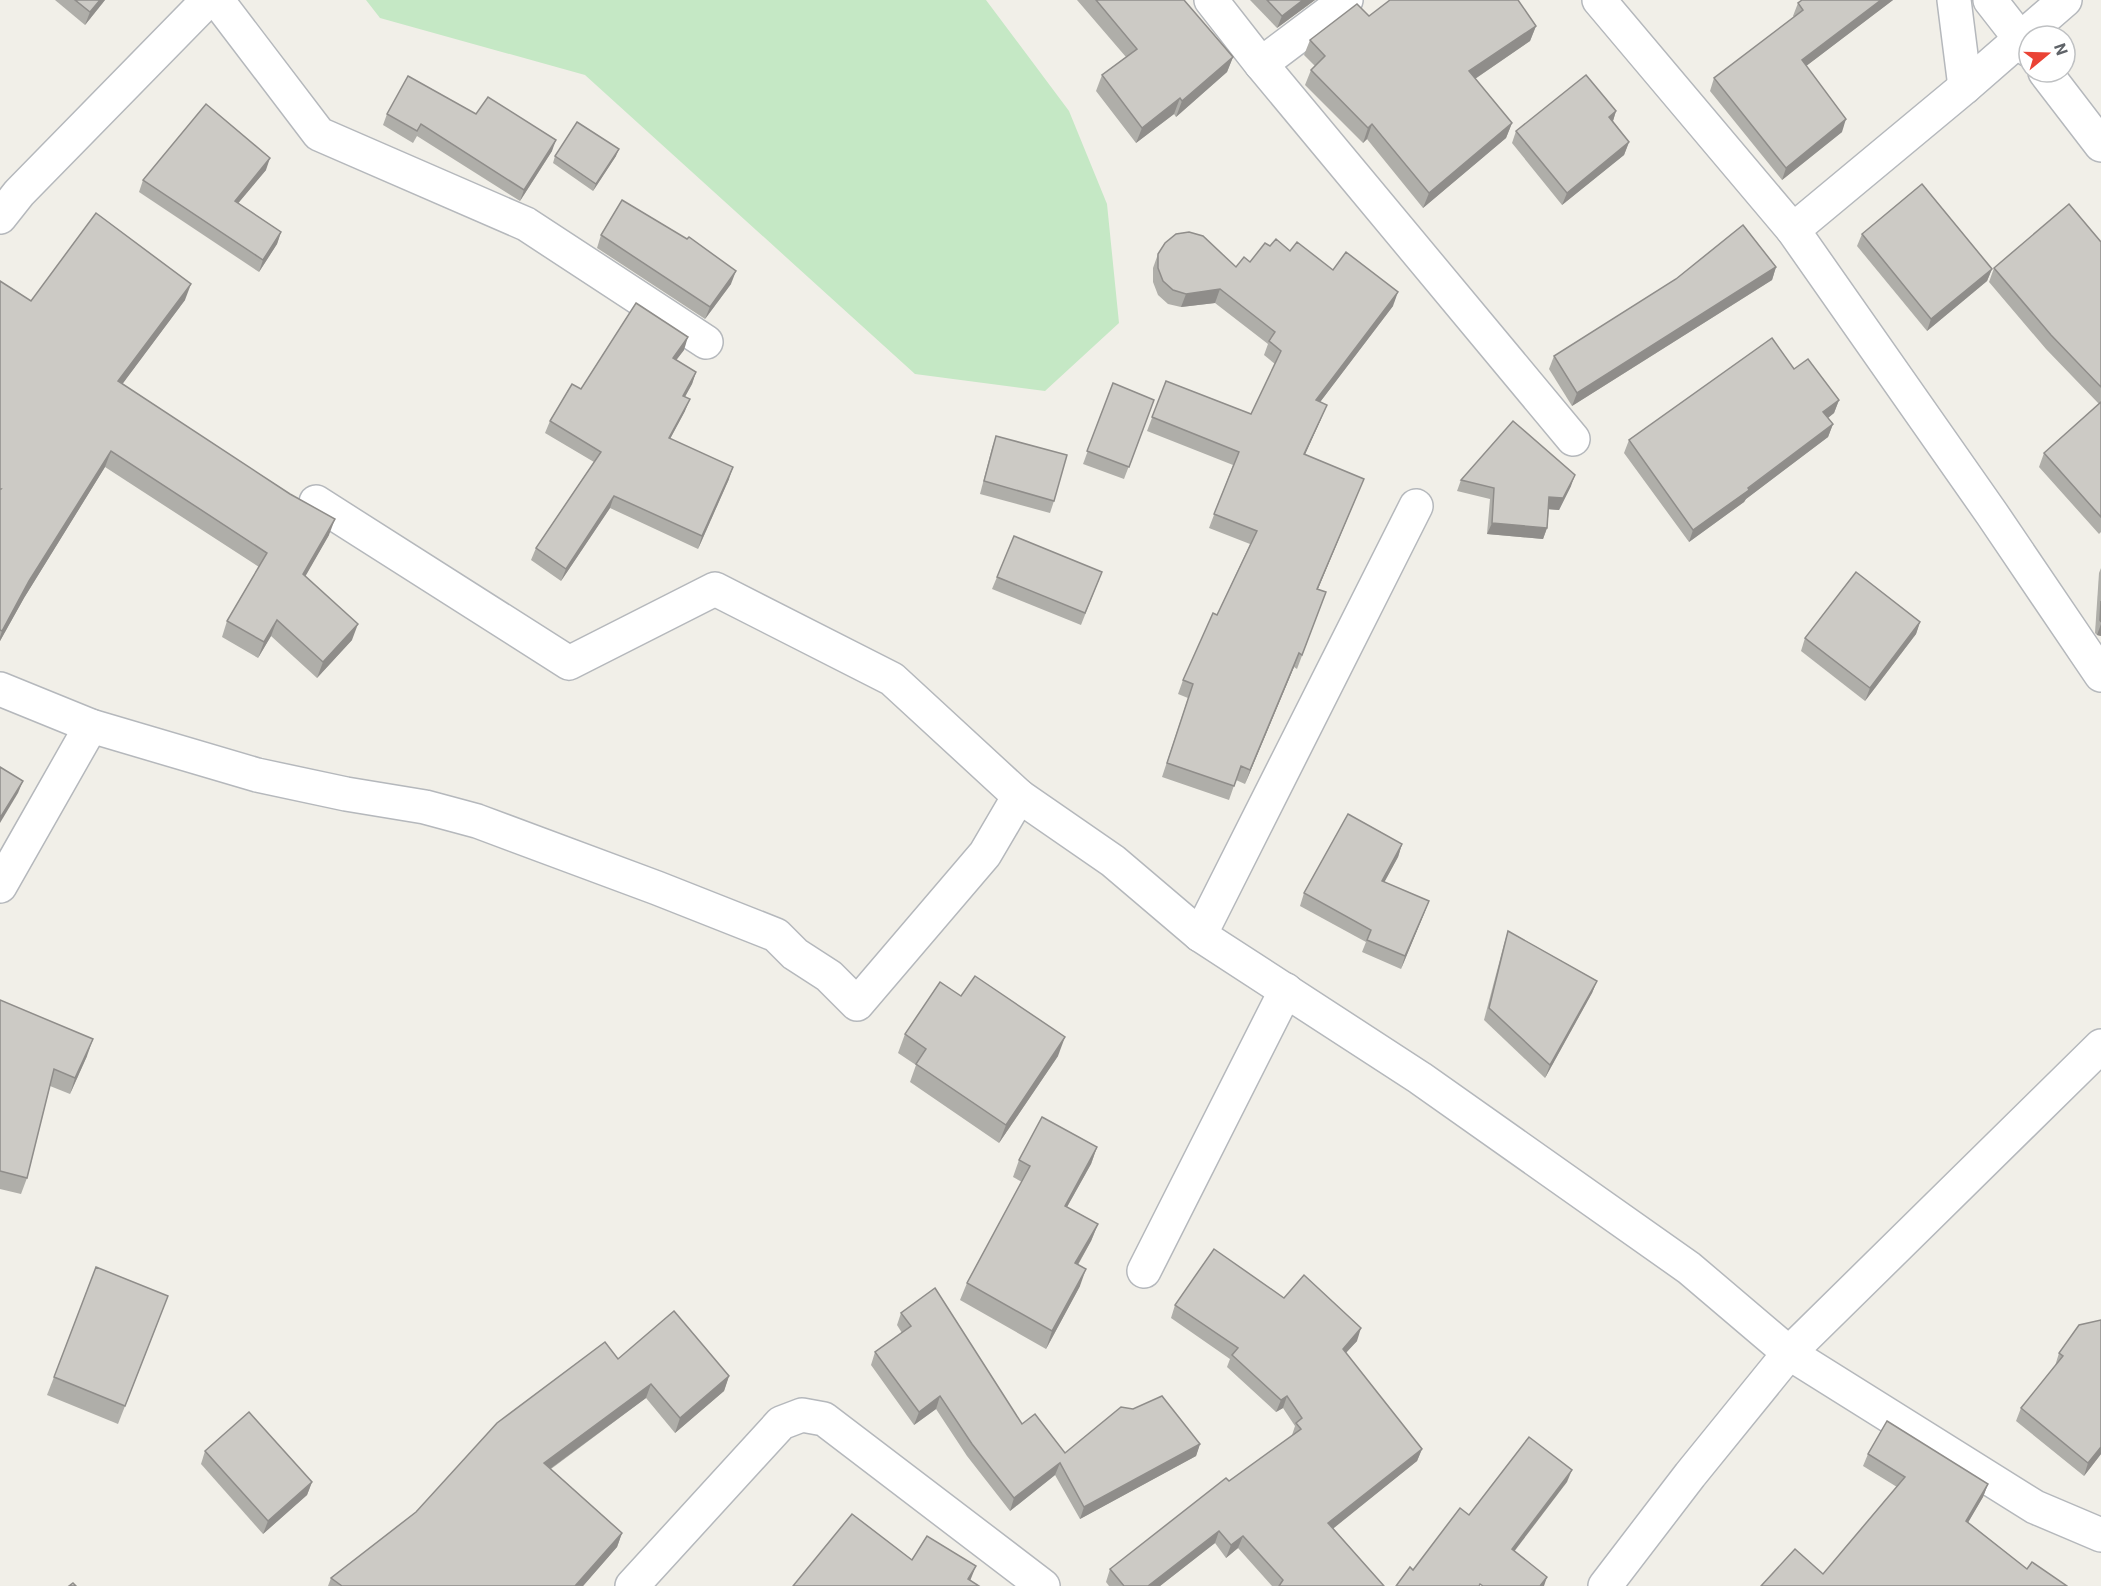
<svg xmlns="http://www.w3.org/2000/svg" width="2101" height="1586" viewBox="0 0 2101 1586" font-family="Roboto,sans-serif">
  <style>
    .green { fill: #c5e8c5 }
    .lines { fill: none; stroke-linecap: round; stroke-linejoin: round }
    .minor-casing { stroke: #b5b8bc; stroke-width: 36 }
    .minor { stroke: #fff; stroke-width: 33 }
    .wall { fill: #afaea9 }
    .shaded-wall { fill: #8f8d8a }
    .building { fill: #cccac5; stroke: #8f8d8a; stroke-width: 1.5 }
  </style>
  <rect width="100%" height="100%" fill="#f1efe8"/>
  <!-- green -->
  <polygon class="green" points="366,0 986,0 1069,111 1107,204 1119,323 1045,391 915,374 585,75 380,18"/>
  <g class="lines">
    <!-- minor casing -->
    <g class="minor-casing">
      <g id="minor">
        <polyline points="217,0 319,134 526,224 706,342"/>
        <polyline points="1211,0 1261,64 1573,439"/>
        <polyline points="1599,0 1793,230 1992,514 2101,675"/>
        <polyline points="1954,0 1965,87"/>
        <polyline points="1990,0 2029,50"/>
        <polyline points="1261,64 1346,0"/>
        <polyline points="2045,72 2101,145"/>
        <polyline points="0,217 19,193 208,0"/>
        <polyline points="1793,230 1965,87 2065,0"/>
        <polyline points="316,502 569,663 715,589 892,679 1019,796"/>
        <polyline points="0,689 91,726 257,775 346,794 425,807 477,821 657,888 776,935 795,954 829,976 857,1004 985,854 1019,796 1113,861 1200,935 1420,1078 1689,1268 1789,1353 2035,1507 2101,1535"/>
        <polyline points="0,886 91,726"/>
        <polyline points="1200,935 1416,506"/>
        <polyline points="1144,1271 1286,990"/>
        <polyline points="632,1586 781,1423 802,1415 824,1419 1043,1586"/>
        <polyline points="1605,1586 1690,1475 1789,1353 2101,1046"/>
      </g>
    </g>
    <!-- minor -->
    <use href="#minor" class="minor"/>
  </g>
  <!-- wall -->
  <g class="wall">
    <polygon points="55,0 105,0 85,25"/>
    <polygon points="1077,0 1184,0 1233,57 1227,72 1176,117 1174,114 1136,143 1096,91 1102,75 1126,57"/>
    <polygon points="1250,0 1315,0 1277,28"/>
    <polygon points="1802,0 1893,0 1806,66 1842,132 1782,180 1710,91 1714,78 1794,17 1793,16 1798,3"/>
    <polygon points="1369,16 1536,26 1530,41 1475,79 1512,123 1506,138 1423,208 1367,139 1363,143 1305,85 1311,70 1315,66 1304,55 1310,40"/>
    <polygon points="1616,111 1613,121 1629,142 1624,155 1562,205 1512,143 1516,131"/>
    <polygon points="387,114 476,114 552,151 520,201 417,136 413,143 383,125"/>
    <polygon points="555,156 616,156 593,191 553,163"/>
    <polygon points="266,170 238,203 281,232 277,244 259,272 139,192 143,180"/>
    <polygon points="1862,234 1992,269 1987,281 1927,331 1857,246"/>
    <polygon points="601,235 731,284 705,319 597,248"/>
    <polygon points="2101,242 2101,532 2099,534 2039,467 2044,453 2099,404 2046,349 1989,282 1994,268"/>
    <polygon points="1270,246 1290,251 1333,270 1393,306 1320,402 1321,419 1305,454 1358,493 1318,589 1326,592 1297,669 1294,667 1245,784 1236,780 1229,800 1162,777 1188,698 1178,694 1183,680 1217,615 1250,544 1209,528 1233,465 1147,431 1166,381 1251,414 1275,364 1264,355 1268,344 1215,303 1181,307 1168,304 1158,295 1153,282 1153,268 1158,254 1236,267 1250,262"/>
    <polygon points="1776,267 1772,280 1572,406 1549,369 1554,356"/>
    <polygon points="0,281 31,301 185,300 122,384 329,535 305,576 352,640 317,678 271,636 258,658 222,637 227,621 259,567 105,467 24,598 0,641"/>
    <polygon points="684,350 676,360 696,372 692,384 685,396 685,411 670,439 729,479 698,549 610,508 561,581 531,560 536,548 594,462 545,433 550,421 581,389"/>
    <polygon points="1794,369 1839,400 1834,413 1828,418 1833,424 1828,437 1746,499 1744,502 1689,542 1624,453 1629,440"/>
    <polygon points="1113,383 1154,400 1124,479 1083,464"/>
    <polygon points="996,436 1054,501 1050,513 980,494 992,448"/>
    <polygon points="1461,480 1571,486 1559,510 1549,509 1547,528 1543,539 1487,534 1490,499 1457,491"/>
    <polygon points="2101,568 2101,636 2097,635 2095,633 2099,573"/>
    <polygon points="1102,572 1081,625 992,589 997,577"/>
    <polygon points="1920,622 1916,634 1865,701 1801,651 1805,638"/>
    <polygon points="1402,844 1398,857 1384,882 1429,901 1401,969 1362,952 1366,942 1300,906 1304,893"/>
    <polygon points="1508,931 1597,981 1592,993 1545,1078 1484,1020 1504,944"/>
    <polygon points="961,996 1058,1056 999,1143 910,1082 916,1065 898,1053 905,1034"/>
    <polygon points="0,1000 87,1056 70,1094 50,1086 27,1178 21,1194 0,1189"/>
    <polygon points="1097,1147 1091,1164 1067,1207 1098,1224 1091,1241 1078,1265 1080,1286 1046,1349 960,1300 967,1283 1022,1182 1013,1177 1019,1160"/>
    <polygon points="1284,1298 1357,1341 1346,1353 1422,1449 1417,1461 1333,1528 1384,1586 1272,1586 1238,1548 1226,1558 1215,1543 1160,1586 1109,1586 1106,1582 1110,1569 1229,1481 1292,1436 1292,1435 1295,1426 1283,1408 1276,1412 1227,1367 1230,1359 1171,1318 1175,1305"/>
    <polygon points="901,1313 1022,1424 1065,1453 1200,1444 1196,1456 1080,1519 1055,1475 1010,1511 967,1456 936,1409 914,1425 871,1365 875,1352 902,1333 897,1325"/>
    <polygon points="161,1314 118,1424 47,1395 54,1377"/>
    <polygon points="2101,1320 2101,1454 2084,1476 2016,1421 2021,1408 2055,1366 2059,1353"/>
    <polygon points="618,1359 729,1376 724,1391 675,1433 646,1398 551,1469 622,1533 617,1547 583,1586 328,1586 331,1578 416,1512"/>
    <polygon points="205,1451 312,1482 307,1495 263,1534 201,1464"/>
    <polygon points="1868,1454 1988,1484 1983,1497 1968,1522 2027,1569 1823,1574 1897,1487 1863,1466"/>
  </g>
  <!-- shaded-wall -->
  <g class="shaded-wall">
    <polygon points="100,0 105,0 85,25 90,12"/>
    <polygon points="1303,0 1315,0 1277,28 1282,16"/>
    <polygon points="1881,0 1893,0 1797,73 1802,60"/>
    <polygon points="1536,26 1530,41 1463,87 1469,71"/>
    <polygon points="1233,57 1227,72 1176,117 1182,101"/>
    <polygon points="1180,98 1174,114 1136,143 1142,128"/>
    <polygon points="1616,111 1612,124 1609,117"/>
    <polygon points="1846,119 1842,132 1782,180 1786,168"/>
    <polygon points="1512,123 1506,138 1423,208 1429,193"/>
    <polygon points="1372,124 1367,139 1363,143 1368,128"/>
    <polygon points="556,140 552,151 520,201 524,190"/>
    <polygon points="1629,142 1624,155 1562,205 1567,193"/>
    <polygon points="619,149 616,156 593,191 596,184"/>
    <polygon points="270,158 266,170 230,213 235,201"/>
    <polygon points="281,232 277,244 259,272 263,260"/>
    <polygon points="1776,267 1772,280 1572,406 1577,393"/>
    <polygon points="1992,269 1987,281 1927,331 1931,319"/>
    <polygon points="736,271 731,284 705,319 710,307"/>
    <polygon points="191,284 185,300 112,398 118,381"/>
    <polygon points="1220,289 1215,303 1181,307 1186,294"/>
    <polygon points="1398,292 1393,306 1311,414 1316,400"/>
    <polygon points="688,337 684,350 668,371 673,358"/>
    <polygon points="696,372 692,384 679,408 683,396"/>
    <polygon points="690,399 685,411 664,450 669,438"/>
    <polygon points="1839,400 1834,413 1819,425 1823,412"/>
    <polygon points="1327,405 1321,419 1299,468 1304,454"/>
    <polygon points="1833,424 1828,437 1746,499 1744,502 1689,542 1693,530"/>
    <polygon points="111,451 105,467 24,598 0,641 0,637 2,631 29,581"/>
    <polygon points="733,467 729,479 698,549 702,536"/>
    <polygon points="1575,475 1571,486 1559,510 1545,509 1549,497"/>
    <polygon points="1364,479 1358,493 1312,603 1317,589"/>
    <polygon points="614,496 610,508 561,581 566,569"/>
    <polygon points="335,519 329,535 297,591 303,574"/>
    <polygon points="1492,523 1547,528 1543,539 1487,534"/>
    <polygon points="277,620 271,636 258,658 264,642"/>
    <polygon points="1920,622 1916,634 1865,701 1870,688"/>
    <polygon points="358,624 352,640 317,678 323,662"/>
    <polygon points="2101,624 2101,636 2097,635"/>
    <polygon points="1299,653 1294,667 1245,784 1250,770"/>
    <polygon points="23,781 18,793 0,823 0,818"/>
    <polygon points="1402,844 1398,857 1378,894 1382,881"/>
    <polygon points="1429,901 1424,914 1401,969 1405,956"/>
    <polygon points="1597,981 1592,993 1545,1078 1550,1065"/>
    <polygon points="1065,1037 1058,1056 999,1143 1006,1125"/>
    <polygon points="93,1039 87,1056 70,1094 75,1078"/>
    <polygon points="1097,1147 1091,1164 1058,1223 1065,1206"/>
    <polygon points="1098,1224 1091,1241 1069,1280 1075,1263"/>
    <polygon points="1086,1269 1080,1286 1046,1349 1052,1331"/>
    <polygon points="1361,1328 1357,1341 1338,1361 1343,1349"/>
    <polygon points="729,1376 724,1391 675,1433 680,1418"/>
    <polygon points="651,1384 646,1398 539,1477 544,1463"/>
    <polygon points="940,1396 936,1409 914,1425 919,1412"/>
    <polygon points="1287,1396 1283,1408 1276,1412 1281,1400"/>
    <polygon points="1200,1444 1196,1456 1080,1519 1084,1507"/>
    <polygon points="2101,1447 2101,1454 2084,1476 2088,1463"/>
    <polygon points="1422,1449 1417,1461 1324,1536 1328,1523"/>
    <polygon points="1060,1463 1055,1475 1010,1511 1014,1498"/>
    <polygon points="1572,1470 1567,1482 1507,1561 1512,1549"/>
    <polygon points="312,1482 307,1495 263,1534 268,1521"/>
    <polygon points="1988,1484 1983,1497 1962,1533 1966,1521"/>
    <polygon points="1219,1531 1215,1543 1160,1586 1148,1586"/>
    <polygon points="622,1533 617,1547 583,1586 575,1586"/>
    <polygon points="1243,1536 1238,1548 1226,1558 1231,1545"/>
    <polygon points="976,1566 970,1581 968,1579"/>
    <polygon points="1547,1577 1544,1586 1540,1586"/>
  </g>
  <!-- building -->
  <g class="building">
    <polygon points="75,0 100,0 90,12"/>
    <polygon points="1096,0 1184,0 1233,57 1182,101 1180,98 1142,128 1102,75 1137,49"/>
    <polygon points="1267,0 1303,0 1282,16"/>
    <polygon points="1390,0 1518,0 1536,26 1469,71 1512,123 1429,193 1372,124 1368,128 1311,70 1325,56 1310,40 1357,4 1369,16"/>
    <polygon points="1802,0 1881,0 1802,60 1846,119 1786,168 1714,78 1803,10 1798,3"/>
    <polygon points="1586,75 1616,111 1609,117 1629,142 1567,193 1516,131"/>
    <polygon points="408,76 476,114 488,97 556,140 524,190 421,124 417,131 387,114"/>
    <polygon points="206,104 270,158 235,201 281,232 263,260 143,180"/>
    <polygon points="577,122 619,149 596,184 555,156"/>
    <polygon points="1922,184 1992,269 1931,319 1862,234"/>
    <polygon points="622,200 687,239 689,237 736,271 710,307 601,235"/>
    <polygon points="2069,204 2101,242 2101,387 2051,335 1994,268"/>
    <polygon points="96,213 191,284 118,381 290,494 335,519 303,574 358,624 323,662 277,620 264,642 227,621 267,553 111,451 29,581 2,631 0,630 0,490 1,489 0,489 0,281 31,301"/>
    <polygon points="1743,225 1776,267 1577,393 1554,356 1676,279"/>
    <polygon points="1189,232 1203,236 1236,267 1244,257 1250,262 1265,243 1270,246 1276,239 1290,251 1297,242 1333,270 1346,252 1398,292 1316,400 1327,405 1304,454 1364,479 1317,589 1326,592 1302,655 1299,653 1250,770 1241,766 1234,786 1167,763 1193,684 1183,680 1213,613 1217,615 1257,531 1214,514 1239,452 1152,417 1166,381 1251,414 1281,351 1269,341 1275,332 1220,289 1186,294 1173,290 1163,281 1158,268 1158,254 1165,243 1176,234"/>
    <polygon points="636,303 688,337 673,358 696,372 683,396 690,399 669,438 733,467 702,536 614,496 566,569 536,548 601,452 550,421 572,384 581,389"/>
    <polygon points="1772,338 1794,369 1808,359 1839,400 1823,412 1833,424 1748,488 1749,490 1693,530 1629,440"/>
    <polygon points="1113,383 1154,400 1129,467 1087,451"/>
    <polygon points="2101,402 2101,517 2044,453"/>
    <polygon points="1513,421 1575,475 1563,498 1549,497 1547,528 1492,523 1494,488 1461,480"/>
    <polygon points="996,436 1067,455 1054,501 984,481"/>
    <polygon points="1014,536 1102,572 1085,613 997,577"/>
    <polygon points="1856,572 1920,622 1870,688 1805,638"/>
    <polygon points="2101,601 2101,622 2100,620"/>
    <polygon points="0,767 23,781 0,818"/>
    <polygon points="1348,814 1402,844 1382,881 1429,901 1405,956 1367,940 1371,930 1304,893"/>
    <polygon points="1508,931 1597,981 1550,1065 1489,1008"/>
    <polygon points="975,976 1065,1037 1006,1125 916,1064 926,1049 905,1034 940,982 961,996"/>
    <polygon points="0,1000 93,1039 75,1078 54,1069 27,1178 0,1171"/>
    <polygon points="1042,1117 1097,1147 1065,1206 1098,1224 1075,1263 1086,1269 1052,1331 967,1283 1030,1166 1019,1160"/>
    <polygon points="1214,1249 1284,1298 1304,1275 1361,1328 1343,1349 1422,1449 1328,1523 1384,1586 1279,1586 1283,1580 1243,1536 1231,1545 1219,1531 1148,1586 1124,1586 1110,1569 1226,1478 1229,1481 1301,1429 1296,1423 1302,1418 1287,1396 1281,1400 1232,1355 1238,1348 1175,1305"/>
    <polygon points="96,1267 168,1296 125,1406 54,1377"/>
    <polygon points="935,1288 1022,1424 1035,1414 1065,1453 1121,1407 1133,1409 1162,1396 1200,1444 1084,1507 1060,1463 1014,1498 972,1444 940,1396 919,1412 875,1352 911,1326 901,1313"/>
    <polygon points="674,1311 729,1376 680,1418 651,1384 544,1463 622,1533 575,1586 342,1586 331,1578 416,1512 497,1423 605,1342 618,1359"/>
    <polygon points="2101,1320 2101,1447 2088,1463 2021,1408 2063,1356 2059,1353 2079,1325"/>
    <polygon points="249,1412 312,1482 268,1521 205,1451"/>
    <polygon points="1887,1421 1988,1484 1966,1521 2027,1569 2032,1562 2067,1586 1761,1586 1795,1549 1823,1574 1905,1477 1868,1454"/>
    <polygon points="1529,1437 1572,1470 1512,1549 1547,1577 1540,1586 1483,1586 1480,1584 1479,1586 1396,1586 1410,1567 1413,1570 1460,1508 1469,1515"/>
    <polygon points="852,1514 912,1560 927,1536 976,1566 968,1579 979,1586 793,1586"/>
    <polygon points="73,1583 76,1586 69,1586"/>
  </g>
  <!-- north arrow -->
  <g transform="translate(2047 54) rotate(71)"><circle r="28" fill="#ffffff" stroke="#bfc1c3" stroke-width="1.5"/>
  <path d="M0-4.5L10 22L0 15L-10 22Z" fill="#ea4335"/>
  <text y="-9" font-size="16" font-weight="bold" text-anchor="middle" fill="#5f6368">N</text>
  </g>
</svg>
